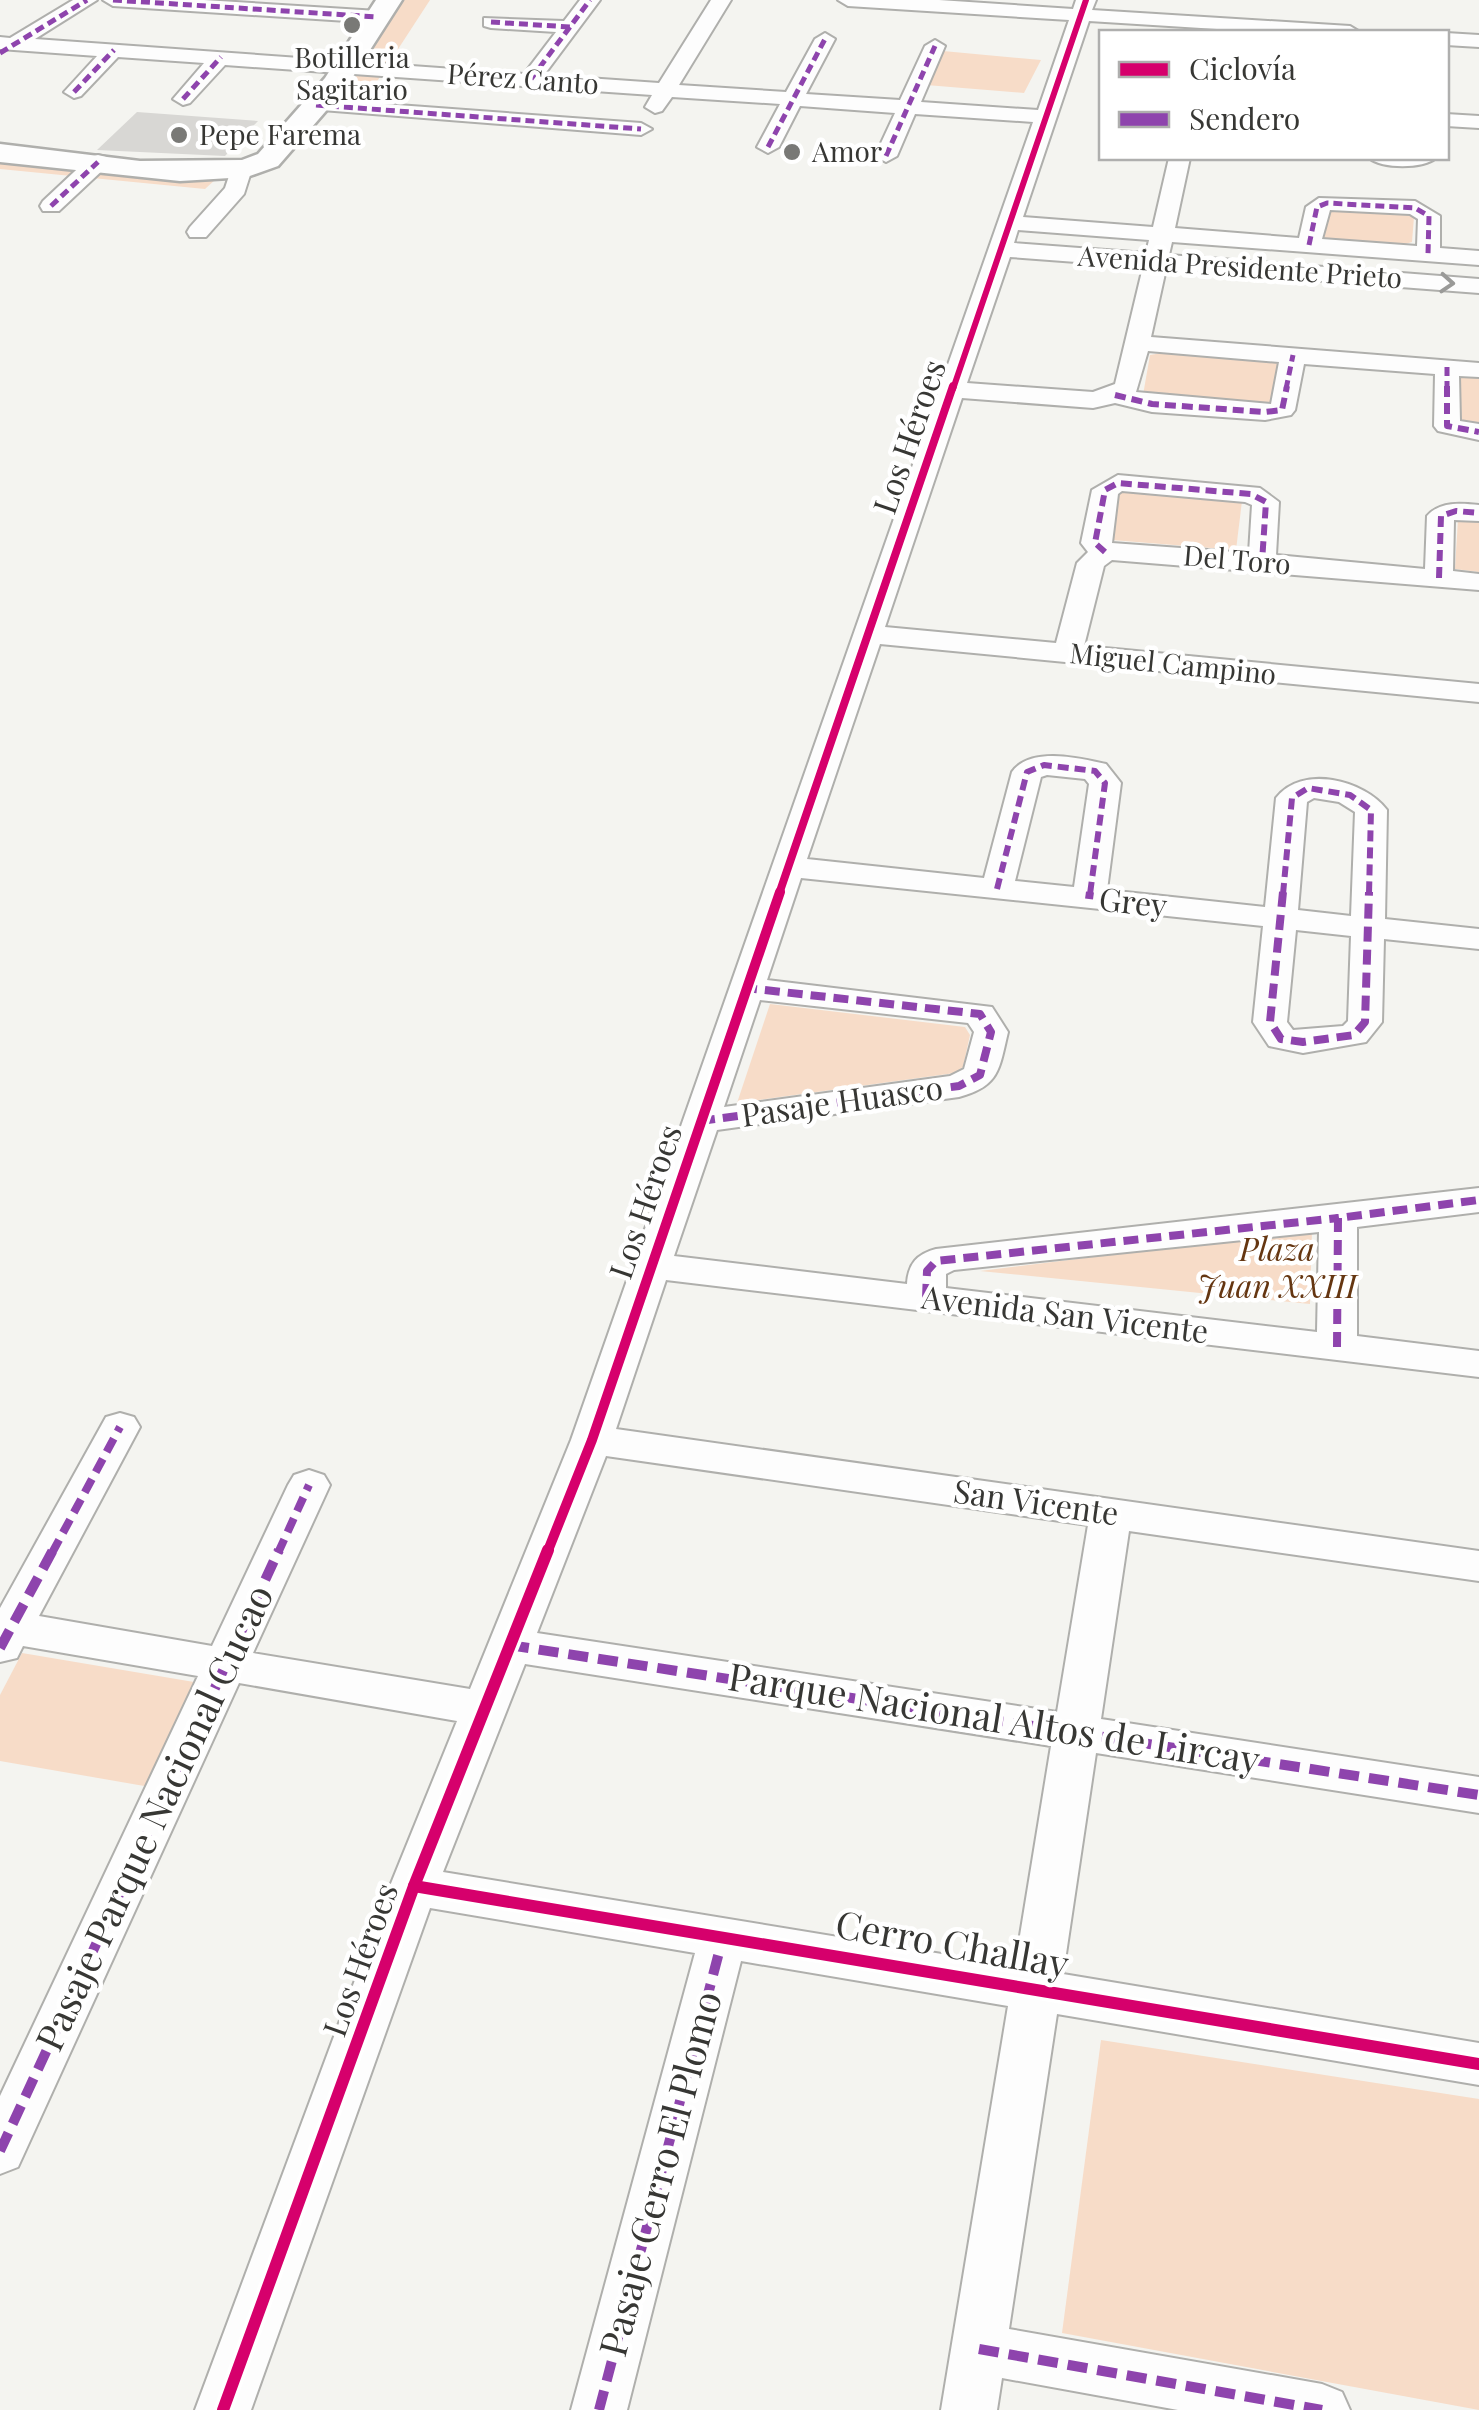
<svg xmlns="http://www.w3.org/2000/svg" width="1479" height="2410" viewBox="0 0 1479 2410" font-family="'Playfair Display',serif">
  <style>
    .green { fill: #f7dcc8 }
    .building { fill: #d8d7d4 }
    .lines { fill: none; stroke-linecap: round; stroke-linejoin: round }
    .minor-casing { stroke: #afafac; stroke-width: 4 }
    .major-casing { stroke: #afafac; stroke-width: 5 }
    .minor { fill: #fdfdfd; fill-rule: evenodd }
    .major { fill: #fdfdfd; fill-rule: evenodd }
    .quiet-far3 { stroke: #8e44ad; stroke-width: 5; stroke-dasharray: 9 5; stroke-linecap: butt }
    .quiet-far2 { stroke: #8e44ad; stroke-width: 6; stroke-dasharray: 11 6; stroke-linecap: butt }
    .quiet-far1 { stroke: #8e44ad; stroke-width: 8; stroke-dasharray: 15 8; stroke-linecap: butt }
    .quiet { stroke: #8e44ad; stroke-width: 10; stroke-dasharray: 20 10; stroke-linecap: butt }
    .cycleway-far3-casing { stroke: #fff; stroke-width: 10 }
    .cycleway-far2-casing { stroke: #fff; stroke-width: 12 }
    .cycleway-far1-casing { stroke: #fff; stroke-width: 16 }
    .cycleway-casing { stroke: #fff; stroke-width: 19 }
    .cycleway-far3 { stroke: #d6006c; stroke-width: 6 }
    .cycleway-far2 { stroke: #d6006c; stroke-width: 8 }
    .cycleway-far1 { stroke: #d6006c; stroke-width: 10 }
    .cycleway { stroke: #d6006c; stroke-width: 12 }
    .oneway { stroke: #9a9a98 }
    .poi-dot { fill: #797976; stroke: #fff; stroke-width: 4 }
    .labels { text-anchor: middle; stroke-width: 9; stroke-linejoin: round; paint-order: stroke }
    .far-poi-label { font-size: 28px; fill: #373734; stroke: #fff; text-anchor: start }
    .far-street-label { font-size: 28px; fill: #373734; stroke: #fff }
    .street-label { font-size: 32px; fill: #373734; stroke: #fff }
    .park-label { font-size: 32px; font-style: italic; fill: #653611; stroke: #fff }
    .near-street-label { font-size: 38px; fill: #373734; stroke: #fff }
  </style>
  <rect width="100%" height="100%" fill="#f4f4f0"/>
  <!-- green -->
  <g class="green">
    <polygon points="402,0 430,0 361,106 336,105"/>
    <polygon points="943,51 1041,60 1024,93 926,85"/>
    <polygon points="0,157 217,178 205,189 0,169"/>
    <polygon points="1325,210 1402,212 1414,217 1412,242 1402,245 1329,240 1322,236"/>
    <polygon points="1168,352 1273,360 1283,367 1275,404 1143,395 1150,355"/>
    <polygon points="1468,375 1479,376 1479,427 1468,426 1457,418 1459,379"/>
    <polygon points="1120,491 1242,501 1236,550 1112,540"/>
    <polygon points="1458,519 1479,521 1479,572 1455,569"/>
    <polygon points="770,1004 965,1027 970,1035 963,1067 955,1073 737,1103"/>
    <polygon points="1312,1230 1310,1304 980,1271"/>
    <polygon points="22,1653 200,1683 150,1787 0,1761 0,1695"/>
    <polygon points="1101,2040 1479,2099 1479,2410 1062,2333"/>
  </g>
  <!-- building -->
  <polygon class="building" points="137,112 258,121 225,156 97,150"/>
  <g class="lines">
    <!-- minor casing -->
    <g class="minor-casing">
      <g id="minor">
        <path d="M73,0H97L35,39L524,74L556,32L491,28L484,26V18L564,21L580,0H600L544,75L659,83L711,0H731L679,85L786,92L815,39L825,33L835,39L806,94L900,100L925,46L935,40L945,46L921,102L1038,110L1069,20L848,6L838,0H939L1073,9L1076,0H1096L1092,10L1350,26L1360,32H1265L1089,21L1023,217L1153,227L1169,158H1190L1175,228L1299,238L1306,207L1319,198L1415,201L1440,216V248L1479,251V265L1172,242L1169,255L1479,279V293L1166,269L1151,337L1479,363V377L1459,376L1460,421L1479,424V440L1438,431L1434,426L1435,374L1304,364L1295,410L1291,415L1265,420L1152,412L1115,403L1093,408L962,398L885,627L1056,643L1077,563L1088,552L1081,543L1092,490L1118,475L1260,488L1279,502L1276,555L1425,569L1427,516C1440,501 1461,503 1479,505V521L1454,520L1453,571L1479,574V590L1112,560L1104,566L1084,646L1479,684V702L880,644L807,859L984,878L1012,772C1030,746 1079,758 1106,764L1121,783L1107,890L1265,907L1276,798C1301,764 1365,780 1387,810L1385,919L1479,929V949L1384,939L1382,1022L1366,1042L1303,1053L1269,1046L1253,1022L1263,926L801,878L767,980L992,1007L1008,1032C999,1069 1000,1086 959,1097L717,1130L674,1256L907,1284C908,1264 917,1254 936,1249L1479,1188V1212L1357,1227V1336L1479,1351V1377L666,1280L616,1429L1479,1551V1581L1129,1531L1101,1719L1479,1777V1813L1096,1753L1063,1974L1479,2043V2085L1057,2014L1009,2329L1322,2384L1342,2392L1350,2410H1178L1002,2378L997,2410H941L1008,2006L741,1961L627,2410H571L695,1953L430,1908L251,2410H195L390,1886L457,1721L239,1683L18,2167L0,2174V2096L198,1676L23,1646L17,1658L0,1662V1608L106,1417L120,1413L134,1417L140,1427L39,1616L212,1646L288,1485L294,1475L309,1470L324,1475L330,1485L253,1653L470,1689L571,1440L1033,122L915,114L897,156L886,162L875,156L895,113L800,106L779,147L768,153L757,147L780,104L672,97L662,111L655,113L645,107L652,95L225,65L190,103L183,105L173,99L204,63L118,57L81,96L74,98L64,92L97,56L0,49V37L10,38ZM1330,210L1410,214L1418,219L1417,246L1322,239ZM1018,230L1149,240L1146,253L1014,243ZM1010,257L1143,267L1115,384L1093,392L967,383ZM1148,351L1279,362L1271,404L1136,392ZM1122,491L1245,502L1252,505L1249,553L1112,543L1118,494ZM1047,775L1085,779L1089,784L1074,887L1015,881L1041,777ZM1314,798L1339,802L1355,812L1351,916L1298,910L1307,802ZM1296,930L1351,936L1348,1021L1343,1026L1293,1030L1287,1022ZM760,1000L968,1023L974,1032L964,1069L950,1076L724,1107ZM1319,1232L1317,1332L946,1288V1274L954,1270ZM606,1456L1088,1525L1057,1712L537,1633ZM525,1664L1051,1746L1015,1966L443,1872Z"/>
        <polygon points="103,0 204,0 378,11 388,17 378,23 113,6"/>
        <polygon points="1446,33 1479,35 1479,47 1446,45"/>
        <polygon points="316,99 641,123 652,129 641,135 309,109 306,105"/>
        <polygon points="1446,114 1479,116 1479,128 1446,126"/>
        <polygon points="98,155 106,157 109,162 106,167 59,211 43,211 40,206 43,201 90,157"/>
        <path d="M1369,158H1436C1423,169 1382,169 1369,158Z"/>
        <polygon points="240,165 251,172 244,194 206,237 190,237 187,232 190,227 225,188 232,167"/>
      </g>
    </g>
    <!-- major casing -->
    <g class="major-casing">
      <polygon id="major" points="376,0 402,0 345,89 278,166 247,177 180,181 0,162 0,144 140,161 242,160 258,154 325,78"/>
    </g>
    <!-- minor -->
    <use href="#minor" class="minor"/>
    <!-- major -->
    <use href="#major" class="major"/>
    <!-- quiet-far3 -->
    <g class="quiet-far3">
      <polyline points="113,0 378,17"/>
      <polyline points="491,22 570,27"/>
      <polyline points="0,53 87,0"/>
      <polyline points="531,79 590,0"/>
      <polyline points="74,92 114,50"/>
      <polyline points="183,99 221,57"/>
      <polyline points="316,105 641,129"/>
      <polyline points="768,147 825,39"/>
      <polyline points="886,156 935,46"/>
      <polyline points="1380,158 1425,158"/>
      <polyline points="51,206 98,162"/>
      <polyline points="1309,245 1317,207 1327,203 1415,208 1429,216 1428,254"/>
      <polyline points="1447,367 1447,389"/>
      <polyline points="1286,389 1293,355"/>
    </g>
    <!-- quiet-far2 -->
    <g class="quiet-far2">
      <polyline points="1447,386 1447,426 1479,432"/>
      <polyline points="1115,395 1152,404 1265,412 1282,410 1287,386"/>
      <polyline points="1105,552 1095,543 1105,490 1118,483 1251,494 1266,502 1262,562"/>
      <polyline points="1439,578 1441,516 1456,511 1479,513"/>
      <polyline points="997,889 1027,772 1044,765 1095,771 1105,783 1090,894"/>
      <polyline points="1283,894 1292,798 1308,788 1350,795 1371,810 1369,894"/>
    </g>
    <!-- quiet-far1 -->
    <g class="quiet-far1">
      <polyline points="1283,892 1270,1022 1281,1039 1303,1042 1354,1035 1365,1022 1369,892"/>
      <polyline points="1089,899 1090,892"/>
      <polyline points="700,1121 959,1086 980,1075 991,1032 980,1014 746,988"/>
      <polyline points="926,1299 927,1271 936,1261 1338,1218"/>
      <polyline points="1337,1347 1338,1218 1479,1200"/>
      <polyline points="52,1553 120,1427"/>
      <polyline points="278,1553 309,1485"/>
    </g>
    <!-- quiet -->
    <g class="quiet">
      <polyline points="509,1645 1479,1795"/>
      <polyline points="0,1648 53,1550"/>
      <polyline points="0,2151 279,1550"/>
      <polyline points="979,2349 1322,2410"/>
      <polyline points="599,2410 723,1937"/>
    </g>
    <!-- cycleway-far3 casing -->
    <g class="cycleway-far3-casing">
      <polyline id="cycleway-far3" points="953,389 1086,0"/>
    </g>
    <!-- cycleway-far2 casing -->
    <g class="cycleway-far2-casing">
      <polyline id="cycleway-far2" points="779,894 953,386"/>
    </g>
    <!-- cycleway-far1 casing -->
    <g class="cycleway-far1-casing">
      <polyline id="cycleway-far1" points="547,1553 592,1440 780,892"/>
    </g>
    <!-- cycleway casing -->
    <g class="cycleway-casing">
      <g id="cycleway">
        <polyline points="414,1886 1479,2064"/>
        <polyline points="223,2410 414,1886 548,1550"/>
      </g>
    </g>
    <!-- cycleway-far3 -->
    <use href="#cycleway-far3" class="cycleway-far3"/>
    <!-- cycleway-far2 -->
    <use href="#cycleway-far2" class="cycleway-far2"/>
    <!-- cycleway-far1 -->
    <use href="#cycleway-far1" class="cycleway-far1"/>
    <!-- cycleway -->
    <use href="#cycleway" class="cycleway"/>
  </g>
  <!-- one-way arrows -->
  <defs><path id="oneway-chevron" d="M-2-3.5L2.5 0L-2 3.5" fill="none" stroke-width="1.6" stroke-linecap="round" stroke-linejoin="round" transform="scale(2.5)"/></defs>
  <use class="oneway" href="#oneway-chevron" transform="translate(1447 283) rotate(4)"/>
  <!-- markers -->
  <g class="poi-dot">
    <circle cx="352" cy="25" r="10"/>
    <circle cx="179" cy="135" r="10"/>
    <circle cx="792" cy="152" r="10"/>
  </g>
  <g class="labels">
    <!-- far-poi labels -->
    <g class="far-poi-label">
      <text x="352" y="68" text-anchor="middle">Botilleria<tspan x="352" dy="32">Sagitario</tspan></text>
      <text x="199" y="145">Pepe Farema</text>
      <text x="812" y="162">Amor</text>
    </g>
    <!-- far-street labels -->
    <g class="far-street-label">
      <text transform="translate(523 79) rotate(4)" y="10">Pérez Canto</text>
      <text transform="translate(1240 267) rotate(4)" y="10">Avenida Presidente Prieto</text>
      <text transform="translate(1237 560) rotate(5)" y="10">Del Toro</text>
      <text transform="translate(1173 664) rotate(6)" y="10">Miguel Campino</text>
    </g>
    <!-- street labels -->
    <g class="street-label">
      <text transform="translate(910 437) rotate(-71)" y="11">Los Héroes</text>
      <text transform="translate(1133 903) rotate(6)" y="11">Grey</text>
      <text transform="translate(842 1102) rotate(-8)" y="11">Pasaje Huasco</text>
      <text transform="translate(646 1202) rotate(-71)" y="11">Los Héroes</text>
      <text transform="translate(1065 1315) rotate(7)" y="11">Avenida San Vicente</text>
      <text transform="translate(1036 1503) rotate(8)" y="11">San Vicente</text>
      <text transform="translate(361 1960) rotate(-70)" y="11">Los Héroes</text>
    </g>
    <!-- park labels -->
    <g class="park-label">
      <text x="1277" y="1261">Plaza<tspan x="1277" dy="37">Juan XXIII</tspan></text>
    </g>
    <!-- near-street labels -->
    <g class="near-street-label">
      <text transform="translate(994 1719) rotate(9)" y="13">Parque Nacional Altos de Lircay</text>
      <text transform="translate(155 1818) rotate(-65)" y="13">Pasaje Parque Nacional Cucao</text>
      <text transform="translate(952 1945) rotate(10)" y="13">Cerro Challay</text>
      <text transform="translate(661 2174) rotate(-75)" y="13">Pasaje Cerro El Plomo</text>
    </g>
  </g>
  <!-- legend -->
  <rect x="1099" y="30" width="350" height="130" fill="#ffffff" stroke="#afafae" stroke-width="2.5"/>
  <rect x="1119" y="62" width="50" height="15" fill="#d6006c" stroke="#afafae" stroke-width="2.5"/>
  <text x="1189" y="80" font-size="30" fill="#373734">Ciclovía</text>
  <rect x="1119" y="112" width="50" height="15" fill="#8e44ad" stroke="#afafae" stroke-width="2.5"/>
  <text x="1189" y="130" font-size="30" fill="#373734">Sendero</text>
</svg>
